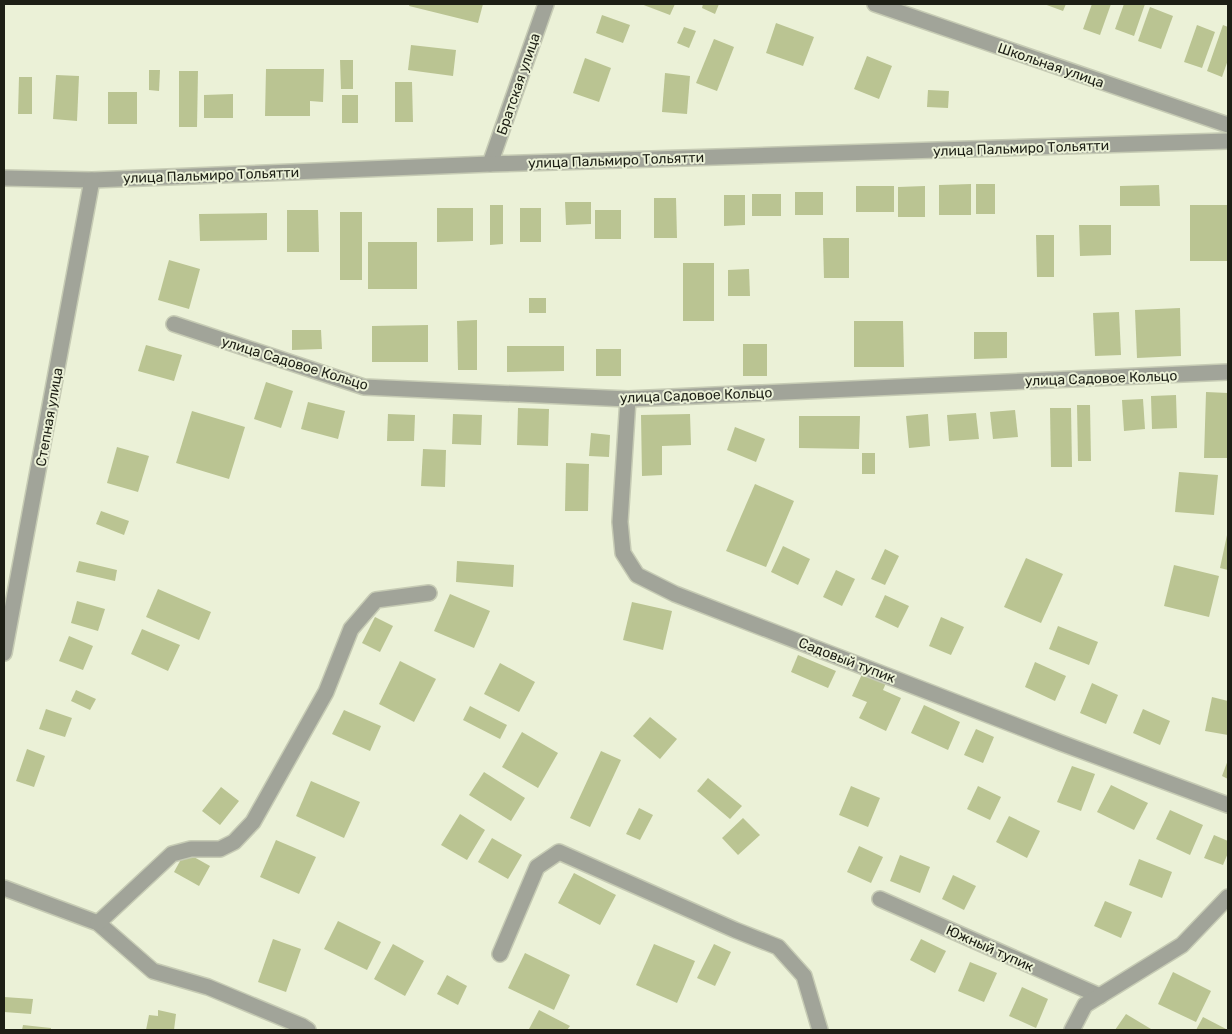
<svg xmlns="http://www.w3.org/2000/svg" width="1232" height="1034" viewBox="0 0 1232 1034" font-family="Rubik,sans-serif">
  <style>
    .building { fill: #bac492 }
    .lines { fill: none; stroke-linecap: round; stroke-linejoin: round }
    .minor-casing { stroke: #c6cbb4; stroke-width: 18 }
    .minor { stroke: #a1a499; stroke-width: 15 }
    .labels { text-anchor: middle; stroke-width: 4; stroke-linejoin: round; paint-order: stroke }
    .street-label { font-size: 14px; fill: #1d1f15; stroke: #ebf1d7 }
  </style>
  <rect width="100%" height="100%" fill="#ebf1d7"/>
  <!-- building -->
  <g class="building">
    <polygon points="410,4 483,4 478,23 409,6"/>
    <polygon points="641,4 675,4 670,15"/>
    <polygon points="703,4 719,4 715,14 702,8"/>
    <polygon points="1044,4 1066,4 1063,11"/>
    <polygon points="1092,4 1111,4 1100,35 1083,29"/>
    <polygon points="1124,4 1145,4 1134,36 1115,29"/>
    <polygon points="1150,7 1173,16 1161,49 1138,41"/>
    <polygon points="602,15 630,25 623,43 596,33"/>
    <polygon points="776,23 814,37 803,66 766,53"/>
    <polygon points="1197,25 1215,32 1202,68 1184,62"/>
    <polygon points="1223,25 1228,27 1228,60 1222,77 1207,71"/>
    <polygon points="684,27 696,31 689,48 677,43"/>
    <polygon points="714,39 734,47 717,91 696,83"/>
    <polygon points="411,45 456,50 453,76 408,70"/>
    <polygon points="867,56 892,66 879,99 854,89"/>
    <polygon points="585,58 611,68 599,102 573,93"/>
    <polygon points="340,60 353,60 353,89 341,89"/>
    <polygon points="266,69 324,69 323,102 310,101 310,116 265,116"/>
    <polygon points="149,70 160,70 159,91 149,90"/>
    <polygon points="179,71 198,71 197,127 179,127"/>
    <polygon points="665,73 690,76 687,114 662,112"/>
    <polygon points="56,75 79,76 77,121 53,119"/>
    <polygon points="19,77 32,77 32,114 18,114"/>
    <polygon points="395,82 412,82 413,122 395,122"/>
    <polygon points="928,90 949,91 948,108 927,107"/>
    <rect x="108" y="92" width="29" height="32"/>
    <polygon points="233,94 233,118 204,118 204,95"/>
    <rect x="342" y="95" width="16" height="28"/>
    <polygon points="971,184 971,215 939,215 939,185"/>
    <rect x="976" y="184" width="19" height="30"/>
    <polygon points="1159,185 1160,206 1120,206 1120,186"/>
    <rect x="856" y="186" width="38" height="26"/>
    <polygon points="925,186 925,217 898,217 898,187"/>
    <rect x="795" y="192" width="28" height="23"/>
    <rect x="752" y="194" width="29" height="22"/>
    <polygon points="724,195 745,195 745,225 724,226"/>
    <polygon points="654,198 676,198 677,238 654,238"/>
    <polygon points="565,202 591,202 591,224 566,225"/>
    <polygon points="490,205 503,205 503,244 490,245"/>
    <rect x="1190" y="205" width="38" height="56"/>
    <polygon points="437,208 473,208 473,241 437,242"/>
    <rect x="520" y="208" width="21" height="34"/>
    <polygon points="287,210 318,210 319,252 287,252"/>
    <rect x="595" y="210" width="26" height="29"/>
    <rect x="340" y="212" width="22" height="68"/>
    <polygon points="267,213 267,240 200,241 199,214"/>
    <polygon points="1079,225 1111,225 1111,255 1080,256"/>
    <polygon points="1036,235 1054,235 1054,277 1037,277"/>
    <polygon points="823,238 849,238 849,278 824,278"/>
    <rect x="368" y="242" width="49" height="47"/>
    <polygon points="169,260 200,269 189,309 158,300"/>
    <rect x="683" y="263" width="31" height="58"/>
    <polygon points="749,269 750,296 728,296 728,270"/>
    <rect x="529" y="298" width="17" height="15"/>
    <polygon points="1180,308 1181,356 1137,358 1135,310"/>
    <polygon points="1119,312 1121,355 1095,356 1093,313"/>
    <polygon points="477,320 477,370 458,370 457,321"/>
    <polygon points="854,321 903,321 904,367 854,367"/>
    <polygon points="428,325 428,362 372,362 372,326"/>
    <polygon points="292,330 321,330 322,349 292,350"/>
    <polygon points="974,332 1007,332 1007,358 974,359"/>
    <rect x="743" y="344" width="24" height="32"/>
    <polygon points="146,345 182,355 174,381 138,371"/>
    <polygon points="507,346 564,346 564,371 507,372"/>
    <rect x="596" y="349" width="25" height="27"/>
    <polygon points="266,382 293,391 281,428 254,419"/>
    <polygon points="1206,392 1228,393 1228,458 1204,458"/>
    <polygon points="1176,395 1177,428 1152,429 1151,396"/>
    <polygon points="1143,399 1145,429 1124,431 1122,400"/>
    <polygon points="308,402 345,411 338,439 301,429"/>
    <polygon points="1077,405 1090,405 1091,461 1078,461"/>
    <polygon points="518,408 549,409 548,446 517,445"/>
    <polygon points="1050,408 1071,408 1072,467 1051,467"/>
    <polygon points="1015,410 1018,437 993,439 990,412"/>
    <polygon points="192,411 245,427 229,479 176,463"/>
    <polygon points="976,413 979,439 949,441 947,415"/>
    <polygon points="388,414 415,415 414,441 387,441"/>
    <polygon points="453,414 482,415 481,445 452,444"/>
    <polygon points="690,414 691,445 662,446 662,475 642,476 641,415"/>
    <polygon points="928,414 930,446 909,448 906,416"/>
    <polygon points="799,416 860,416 859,449 799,448"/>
    <polygon points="735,427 765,439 756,462 727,450"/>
    <polygon points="591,433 610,435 609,457 589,456"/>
    <polygon points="117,447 149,456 138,492 107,483"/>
    <polygon points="423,449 446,450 445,487 421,486"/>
    <rect x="862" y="453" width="13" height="21"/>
    <polygon points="566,463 589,464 588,511 565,511"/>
    <polygon points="1179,472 1218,475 1214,515 1175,512"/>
    <polygon points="755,484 794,501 766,567 726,551"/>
    <polygon points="101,511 129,521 124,535 96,524"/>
    <polygon points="1227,535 1228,535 1228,570 1220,568"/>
    <polygon points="783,546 810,559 798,585 771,572"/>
    <polygon points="885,549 899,556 885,585 871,579"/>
    <polygon points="1026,558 1063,574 1041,623 1004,607"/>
    <polygon points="79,561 117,570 115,581 76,572"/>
    <polygon points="457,561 514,565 513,587 456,582"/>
    <polygon points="1174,565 1219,576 1209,617 1164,606"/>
    <polygon points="836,570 855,579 842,606 823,597"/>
    <polygon points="158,589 211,612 199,640 146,617"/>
    <polygon points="450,594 490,611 474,648 434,631"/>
    <polygon points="885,595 909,606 898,628 875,617"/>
    <polygon points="77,601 105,609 98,631 71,623"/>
    <polygon points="632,602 672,611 663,650 623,640"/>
    <polygon points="375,617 393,626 380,652 362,643"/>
    <polygon points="941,617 964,627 951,655 929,646"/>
    <polygon points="1058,626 1098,642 1089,665 1049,649"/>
    <polygon points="142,629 180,645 168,671 131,654"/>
    <polygon points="69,636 93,646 83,670 59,661"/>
    <polygon points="798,655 836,671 828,688 791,672"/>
    <polygon points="400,661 436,679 414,722 379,704"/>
    <polygon points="1035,662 1066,676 1055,701 1025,687"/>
    <polygon points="500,663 535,682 519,712 484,694"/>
    <polygon points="863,672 886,683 883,690 901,698 886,731 859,718 867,702 852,696"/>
    <polygon points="1092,683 1118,695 1106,724 1080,713"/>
    <polygon points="76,690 96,699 90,710 71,701"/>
    <polygon points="1212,697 1228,701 1228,735 1205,731"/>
    <polygon points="924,705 960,722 948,750 911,733"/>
    <polygon points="470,706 507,725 500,739 463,720"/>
    <polygon points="46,709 72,718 65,737 39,729"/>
    <polygon points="1143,709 1170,721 1160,745 1133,733"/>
    <polygon points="344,710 381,726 370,751 332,734"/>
    <polygon points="650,717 677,739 660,759 633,736"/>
    <polygon points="976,729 994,737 983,763 964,755"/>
    <polygon points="522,732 558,753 538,788 502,767"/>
    <polygon points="27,749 45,756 34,787 16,781"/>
    <polygon points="601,751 621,760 590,827 570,818"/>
    <polygon points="1228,760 1228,779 1222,776"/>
    <polygon points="1072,766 1095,774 1081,811 1057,802"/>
    <polygon points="484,772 525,798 511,821 469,795"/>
    <polygon points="708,778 742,806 730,819 697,791"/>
    <polygon points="311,781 360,802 344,838 296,816"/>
    <polygon points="1111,785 1148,803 1134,830 1097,812"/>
    <polygon points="851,786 880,798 868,827 839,815"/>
    <polygon points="978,786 1001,797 990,820 967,809"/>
    <polygon points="221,787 239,801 220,825 202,811"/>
    <polygon points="639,808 653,815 640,840 626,834"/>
    <polygon points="1170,810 1203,825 1190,855 1156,839"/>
    <polygon points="460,814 485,830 467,860 441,845"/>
    <polygon points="1009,816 1040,831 1027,858 996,842"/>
    <polygon points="743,818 760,835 738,855 722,838"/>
    <polygon points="1214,835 1228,841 1228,853 1223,865 1204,858"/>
    <polygon points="492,838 522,855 508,879 478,862"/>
    <polygon points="276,840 316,857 299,894 260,877"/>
    <polygon points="859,846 883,857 871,883 847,872"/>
    <polygon points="185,852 210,866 199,886 174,872"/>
    <polygon points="900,855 930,867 920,893 890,881"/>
    <polygon points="1139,859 1172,872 1162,898 1129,885"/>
    <polygon points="574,873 616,895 600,925 558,903"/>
    <polygon points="953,875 976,886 964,910 942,899"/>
    <polygon points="1105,901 1132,912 1121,938 1094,926"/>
    <polygon points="338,921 381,942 367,970 324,949"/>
    <polygon points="273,939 301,949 286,992 258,982"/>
    <polygon points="921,939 946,951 935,973 910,960"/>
    <polygon points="393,944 424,961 405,996 374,979"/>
    <polygon points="654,944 695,961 677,1003 636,985"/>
    <polygon points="714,944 731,952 715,986 697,978"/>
    <polygon points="525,953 570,975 554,1010 508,988"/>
    <polygon points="970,962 997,973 984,1002 958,991"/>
    <polygon points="1173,972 1211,991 1196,1022 1158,1004"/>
    <polygon points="447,975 467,986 458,1005 437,994"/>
    <polygon points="1022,987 1048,999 1036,1028 1009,1016"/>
    <polygon points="4,997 33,999 31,1014 4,1012"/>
    <polygon points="158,1010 176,1014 174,1030 146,1030 149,1015 158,1016"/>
    <polygon points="539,1010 570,1026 567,1030 529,1029"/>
    <polygon points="1126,1014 1151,1029 1150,1030 1115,1030"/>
    <polygon points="1203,1017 1228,1030 1196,1030"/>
    <polygon points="23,1025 51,1028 51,1030 22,1030"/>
  </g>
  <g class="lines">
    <!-- minor casing -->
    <g class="minor-casing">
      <g id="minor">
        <polyline points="875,4 1228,125"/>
        <polyline points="490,164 546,4"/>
        <polyline points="4,178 92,180 490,164 1228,141"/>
        <polyline points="174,324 364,387 628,399 1228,372"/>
        <polyline points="628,399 620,522 623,553 637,575 675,594 1061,743 1228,805"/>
        <polyline points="4,653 92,180"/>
        <polyline points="4,888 98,923 153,971 208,987 302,1026 308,1030"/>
        <polyline points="880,899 1100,996"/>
        <polyline points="98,923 172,854 191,849 220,849 234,842 253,822 326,692 351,629 376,600 429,593"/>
        <polyline points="500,954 537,867 559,852 735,930 778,947 804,976 820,1030"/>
        <polyline points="1072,1030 1085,1005 1182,945 1228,897"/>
      </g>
    </g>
    <!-- minor -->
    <use href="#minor" class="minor"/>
  </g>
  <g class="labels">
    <!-- street labels -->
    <g class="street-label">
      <text transform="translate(1051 65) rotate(19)" y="5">Школьная улица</text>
      <text transform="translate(518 84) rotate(-71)" y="5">Братская улица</text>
      <text transform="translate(1021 148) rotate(-2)" y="5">улица Пальмиро Тольятти</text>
      <text transform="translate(616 160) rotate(-2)" y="5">улица Пальмиро Тольятти</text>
      <text transform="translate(211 175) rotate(-2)" y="5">улица Пальмиро Тольятти</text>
      <text transform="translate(295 363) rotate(17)" y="5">улица Садовое Кольцо</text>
      <text transform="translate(1101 378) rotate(-2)" y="5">улица Садовое Кольцо</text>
      <text transform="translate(696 395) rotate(-2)" y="5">улица Садовое Кольцо</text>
      <text transform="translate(49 417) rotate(-80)" y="5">Степная улица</text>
      <text transform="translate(847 660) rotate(21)" y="5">Садовый тупик</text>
      <text transform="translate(990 948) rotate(24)" y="5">Южный тупик</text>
    </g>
  </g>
  <!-- border -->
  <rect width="1232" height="1034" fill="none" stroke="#1d1f15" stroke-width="10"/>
</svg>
